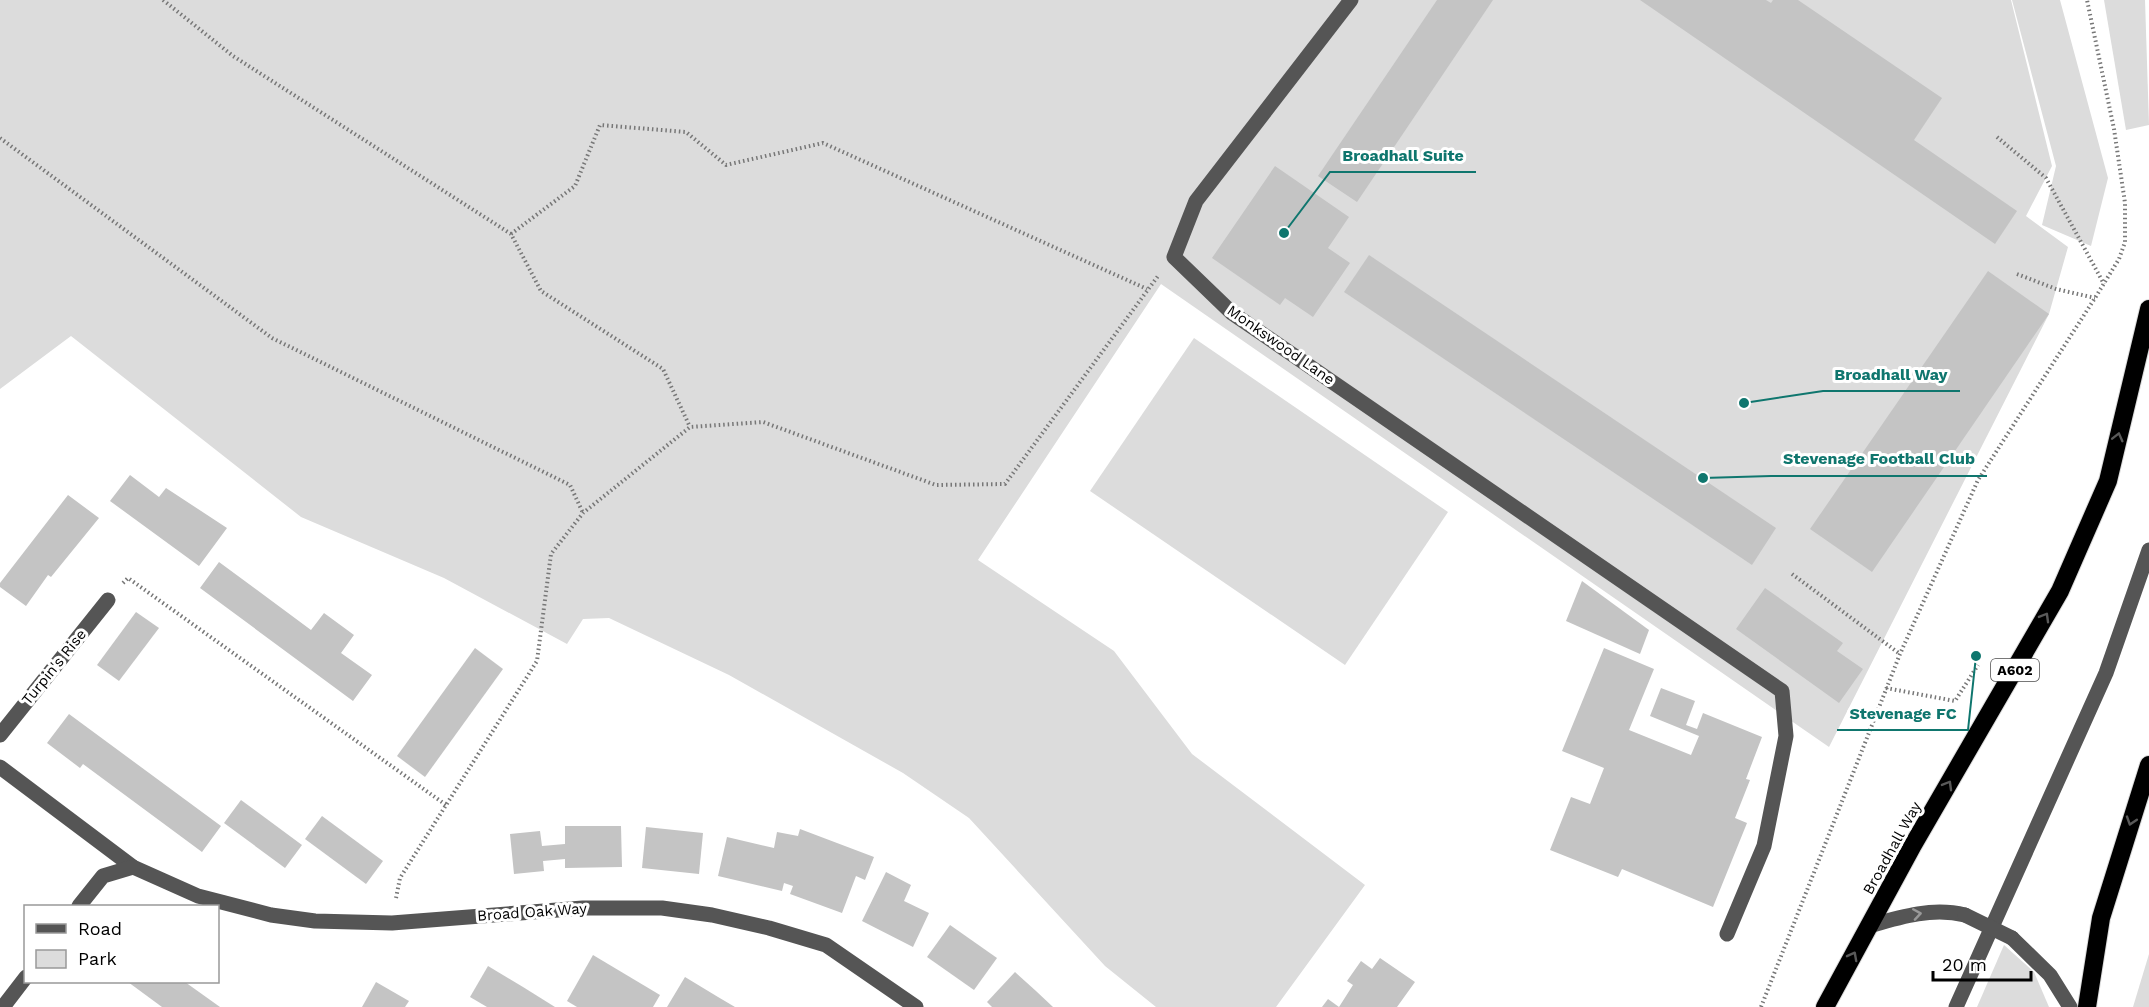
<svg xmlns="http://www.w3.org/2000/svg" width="2149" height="1007" viewBox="0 0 2149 1007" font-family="'Work Sans',sans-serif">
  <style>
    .green { fill: #dcdcdc }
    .building { fill: #c4c4c4 }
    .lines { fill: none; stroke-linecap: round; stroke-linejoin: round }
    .highway-casing { stroke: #dbdbdb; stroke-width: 20 }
    .path { stroke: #777; stroke-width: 4; stroke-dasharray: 1.5 3; stroke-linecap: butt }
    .minor { stroke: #555; stroke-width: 15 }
    .highway { stroke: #000; stroke-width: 18 }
    .minor-bridge { stroke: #555; stroke-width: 15 }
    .oneway { stroke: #595959 }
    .oneway2 { stroke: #999 }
    .labels { text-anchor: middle; stroke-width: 6; stroke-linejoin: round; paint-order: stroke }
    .shield { fill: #fff; stroke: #4c4c4c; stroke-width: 1.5 }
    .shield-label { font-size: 14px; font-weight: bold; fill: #000 }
    .street-label { font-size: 15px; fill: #000; stroke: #fff }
    .leader { fill: none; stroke: #0f766e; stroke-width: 2 }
    .callout-dot { fill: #0f766e; stroke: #fff; stroke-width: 2 }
    .callout-label { font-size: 16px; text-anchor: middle; font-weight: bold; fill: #0f766e; stroke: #fff; stroke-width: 6; stroke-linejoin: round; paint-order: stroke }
  </style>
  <rect width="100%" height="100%" fill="#fff"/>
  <!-- green -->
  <g class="green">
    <polygon points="0,0 2011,0 2052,166 2026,216 2068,247 2049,314 1829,747 1161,284 978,560 1114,651 1192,754 1365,885 1276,1007 1156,1007 1105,966 969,818 903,773 729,675 609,618 583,619 567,644 444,578 301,517 71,336 0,389"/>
    <polygon points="2012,0 2060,0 2108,178 2091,246 2042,225 2056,166"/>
    <polygon points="2104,0 2145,0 2149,125 2126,130"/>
    <polygon points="1194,338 1448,512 1345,665 1090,491"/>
    <polygon points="2004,945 2034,972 2049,1007 1977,1007"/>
    <polygon points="2149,954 2149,1007 2133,1007"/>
  </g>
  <!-- building -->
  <g class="building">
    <polygon points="1437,0 1493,0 1357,202 1318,176"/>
    <polygon points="1640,0 1766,0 1771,3 1773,0 1798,0 1942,98 1914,140 2017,211 1995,244"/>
    <polygon points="1275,166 1349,217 1328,248 1350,263 1313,317 1285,298 1280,305 1212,258"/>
    <polygon points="1369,255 1776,528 1752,565 1344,292"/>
    <polygon points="1988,271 2049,314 1872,572 1810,529"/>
    <polygon points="130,475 159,497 166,488 227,528 199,566 110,501"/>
    <polygon points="68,495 99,518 51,577 48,575 26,606 0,587 0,583"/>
    <polygon points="219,562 311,630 324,613 354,635 341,653 372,675 353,701 200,588"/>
    <polygon points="1582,581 1649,630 1640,654 1566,621"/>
    <polygon points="1765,588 1843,643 1837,651 1863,669 1839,703 1736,629"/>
    <polygon points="136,612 159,628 119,681 97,665"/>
    <polygon points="475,648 503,669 425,777 397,756"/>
    <polygon points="1604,648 1654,669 1629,730 1691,755 1699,736 1650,716 1661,688 1695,701 1686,725 1697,729 1703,713 1762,737 1746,779 1750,780 1735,818 1747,823 1713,907 1622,869 1618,877 1550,850 1571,797 1590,804 1604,768 1562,751"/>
    <polygon points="69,714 221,826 202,852 83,764 80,768 47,743"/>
    <polygon points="241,800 302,845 285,868 224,823"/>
    <polygon points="322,816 383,861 366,884 305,839"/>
    <polygon points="565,826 621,826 622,867 565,868 565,859 543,861 544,871 514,874 510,834 540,831 542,846 565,844"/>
    <polygon points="646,827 703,833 699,874 642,868"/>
    <polygon points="800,829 874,857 865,880 856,876 842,913 790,894 793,886 784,883 782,891 718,876 727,837 774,848 777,832 798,836"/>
    <polygon points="886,872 911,885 904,901 929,913 913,947 862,921"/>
    <polygon points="950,925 997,958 974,990 927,957"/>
    <polygon points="593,955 660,995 653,1007 577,1007 567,1001"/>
    <polygon points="1380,958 1415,982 1397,1007 1322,1007 1328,999 1339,1007 1353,985 1347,981 1361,961 1372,969"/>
    <polygon points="488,966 523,987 555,1007 487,1007 470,997"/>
    <polygon points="1015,972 1036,991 1053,1007 992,1007 987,1002"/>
    <polygon points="685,977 718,997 735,1007 667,1007"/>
    <polygon points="128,982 185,982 220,1007 162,1007"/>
    <polygon points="376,982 409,1001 405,1007 362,1007"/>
  </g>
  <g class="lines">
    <!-- highway casing -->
    <g class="highway-casing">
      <g id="highway">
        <polyline points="1825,1007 1913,845 2060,591 2108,481 2149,309"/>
        <polyline points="2087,1007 2101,918 2149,765"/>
      </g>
    </g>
    <!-- path -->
    <g class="path">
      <polyline points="163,0 233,56 511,234 541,291 663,369 690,427"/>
      <polyline points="1997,137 2046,178 2104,284"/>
      <polyline points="0,138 272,338 570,485 583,513"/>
      <polyline points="511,234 575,186 600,125 686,132 726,165 823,143 1147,289"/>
      <polyline points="2017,274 2056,289 2095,298"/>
      <polyline points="1792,574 1900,654"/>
      <polyline points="123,583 128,578 446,805"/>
      <polyline points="1886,688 1955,701 1978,665"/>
      <polyline points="396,898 400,878 537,661 551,554 583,513 690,427 763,422 936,485 1005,484 1158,276"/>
      <polyline points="1761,1007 1900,654 1978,480 2095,298 2119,259 2125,242 2125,203 2114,129 2087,0"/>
    </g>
    <!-- minor -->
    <g class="minor">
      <polyline points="1351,0 1196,201 1174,257 1232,313 1782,691 1786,736 1764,846 1727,934"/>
      <polyline points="0,735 108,600"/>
      <polyline points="0,767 133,867 198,896 271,915 315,921 392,923 583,908 662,908 712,915 769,928 826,945 916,1007"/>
      <polyline points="79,906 103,876 133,867"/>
      <path d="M1869,926C1900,917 1932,907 1965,915"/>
      <polyline points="2012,938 2050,975 2070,1007"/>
      <polyline points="3,1007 26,977"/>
      <polyline points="1956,1007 2106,673 2149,550"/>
    </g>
    <!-- highway -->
    <use href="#highway" class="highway"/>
    <!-- minor-bridge -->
    <polyline class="minor-bridge" points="1965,915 2012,938"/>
  </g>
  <!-- one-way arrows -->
  <defs><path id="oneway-chevron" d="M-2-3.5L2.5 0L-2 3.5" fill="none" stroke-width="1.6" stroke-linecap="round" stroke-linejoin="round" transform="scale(1.5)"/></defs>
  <g class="oneway">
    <use href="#oneway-chevron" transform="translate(2118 437) rotate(-76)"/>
    <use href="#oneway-chevron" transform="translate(2045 617) rotate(-60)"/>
    <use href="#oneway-chevron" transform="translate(1948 785) rotate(-60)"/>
    <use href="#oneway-chevron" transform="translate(2131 821) rotate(108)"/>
    <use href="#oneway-chevron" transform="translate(1853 956) rotate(-62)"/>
  </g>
  <use class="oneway2" href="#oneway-chevron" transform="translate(1917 914) rotate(-9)"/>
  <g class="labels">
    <!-- shield labels -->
    <rect class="shield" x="1991" y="659" width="48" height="22" rx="4.5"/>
    <g class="shield-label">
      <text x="2015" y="675">A602</text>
    </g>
    <!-- street labels -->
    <g class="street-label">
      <text transform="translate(1281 345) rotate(35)" y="5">Monkswood Lane</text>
      <text transform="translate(54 667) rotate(-51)" y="5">Turpin's Rise</text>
      <text transform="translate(1892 848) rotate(-61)" y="5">Broadhall Way</text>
      <text transform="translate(532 912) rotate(-4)" y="5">Broad Oak Way</text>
    </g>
  </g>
  <!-- callouts -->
  <path class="leader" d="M1284 233L1330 172H1476M1744 403L1823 391H1960M1703 478L1771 476H1987M1976 656L1968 730H1837"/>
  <g class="callout-dot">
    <circle cx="1284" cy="233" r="6"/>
    <circle cx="1744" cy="403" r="6"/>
    <circle cx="1703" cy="478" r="6"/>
    <circle cx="1976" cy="656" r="6"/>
  </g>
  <g class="callout-label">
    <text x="1403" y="161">Broadhall Suite</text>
    <text x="1891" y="380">Broadhall Way</text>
    <text x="1879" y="464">Stevenage Football Club</text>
    <text x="1903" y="719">Stevenage FC</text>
  </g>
  <!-- legend -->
  <rect x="24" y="905" width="195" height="78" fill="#ffffff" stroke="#999999" stroke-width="1.5"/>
  <rect x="36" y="924" width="30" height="9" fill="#555555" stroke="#999999" stroke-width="1.5"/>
  <text x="78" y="935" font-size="18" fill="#000000">Road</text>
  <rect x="36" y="950" width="30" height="18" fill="#dcdcdc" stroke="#999999" stroke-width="1.5"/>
  <text x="78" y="965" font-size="18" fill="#000000">Park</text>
  <!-- scale -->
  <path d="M1933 971v9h98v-9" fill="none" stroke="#000000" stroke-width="3"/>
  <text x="1942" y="971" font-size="18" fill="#000000" stroke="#ffffff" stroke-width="4.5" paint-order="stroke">20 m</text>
</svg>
